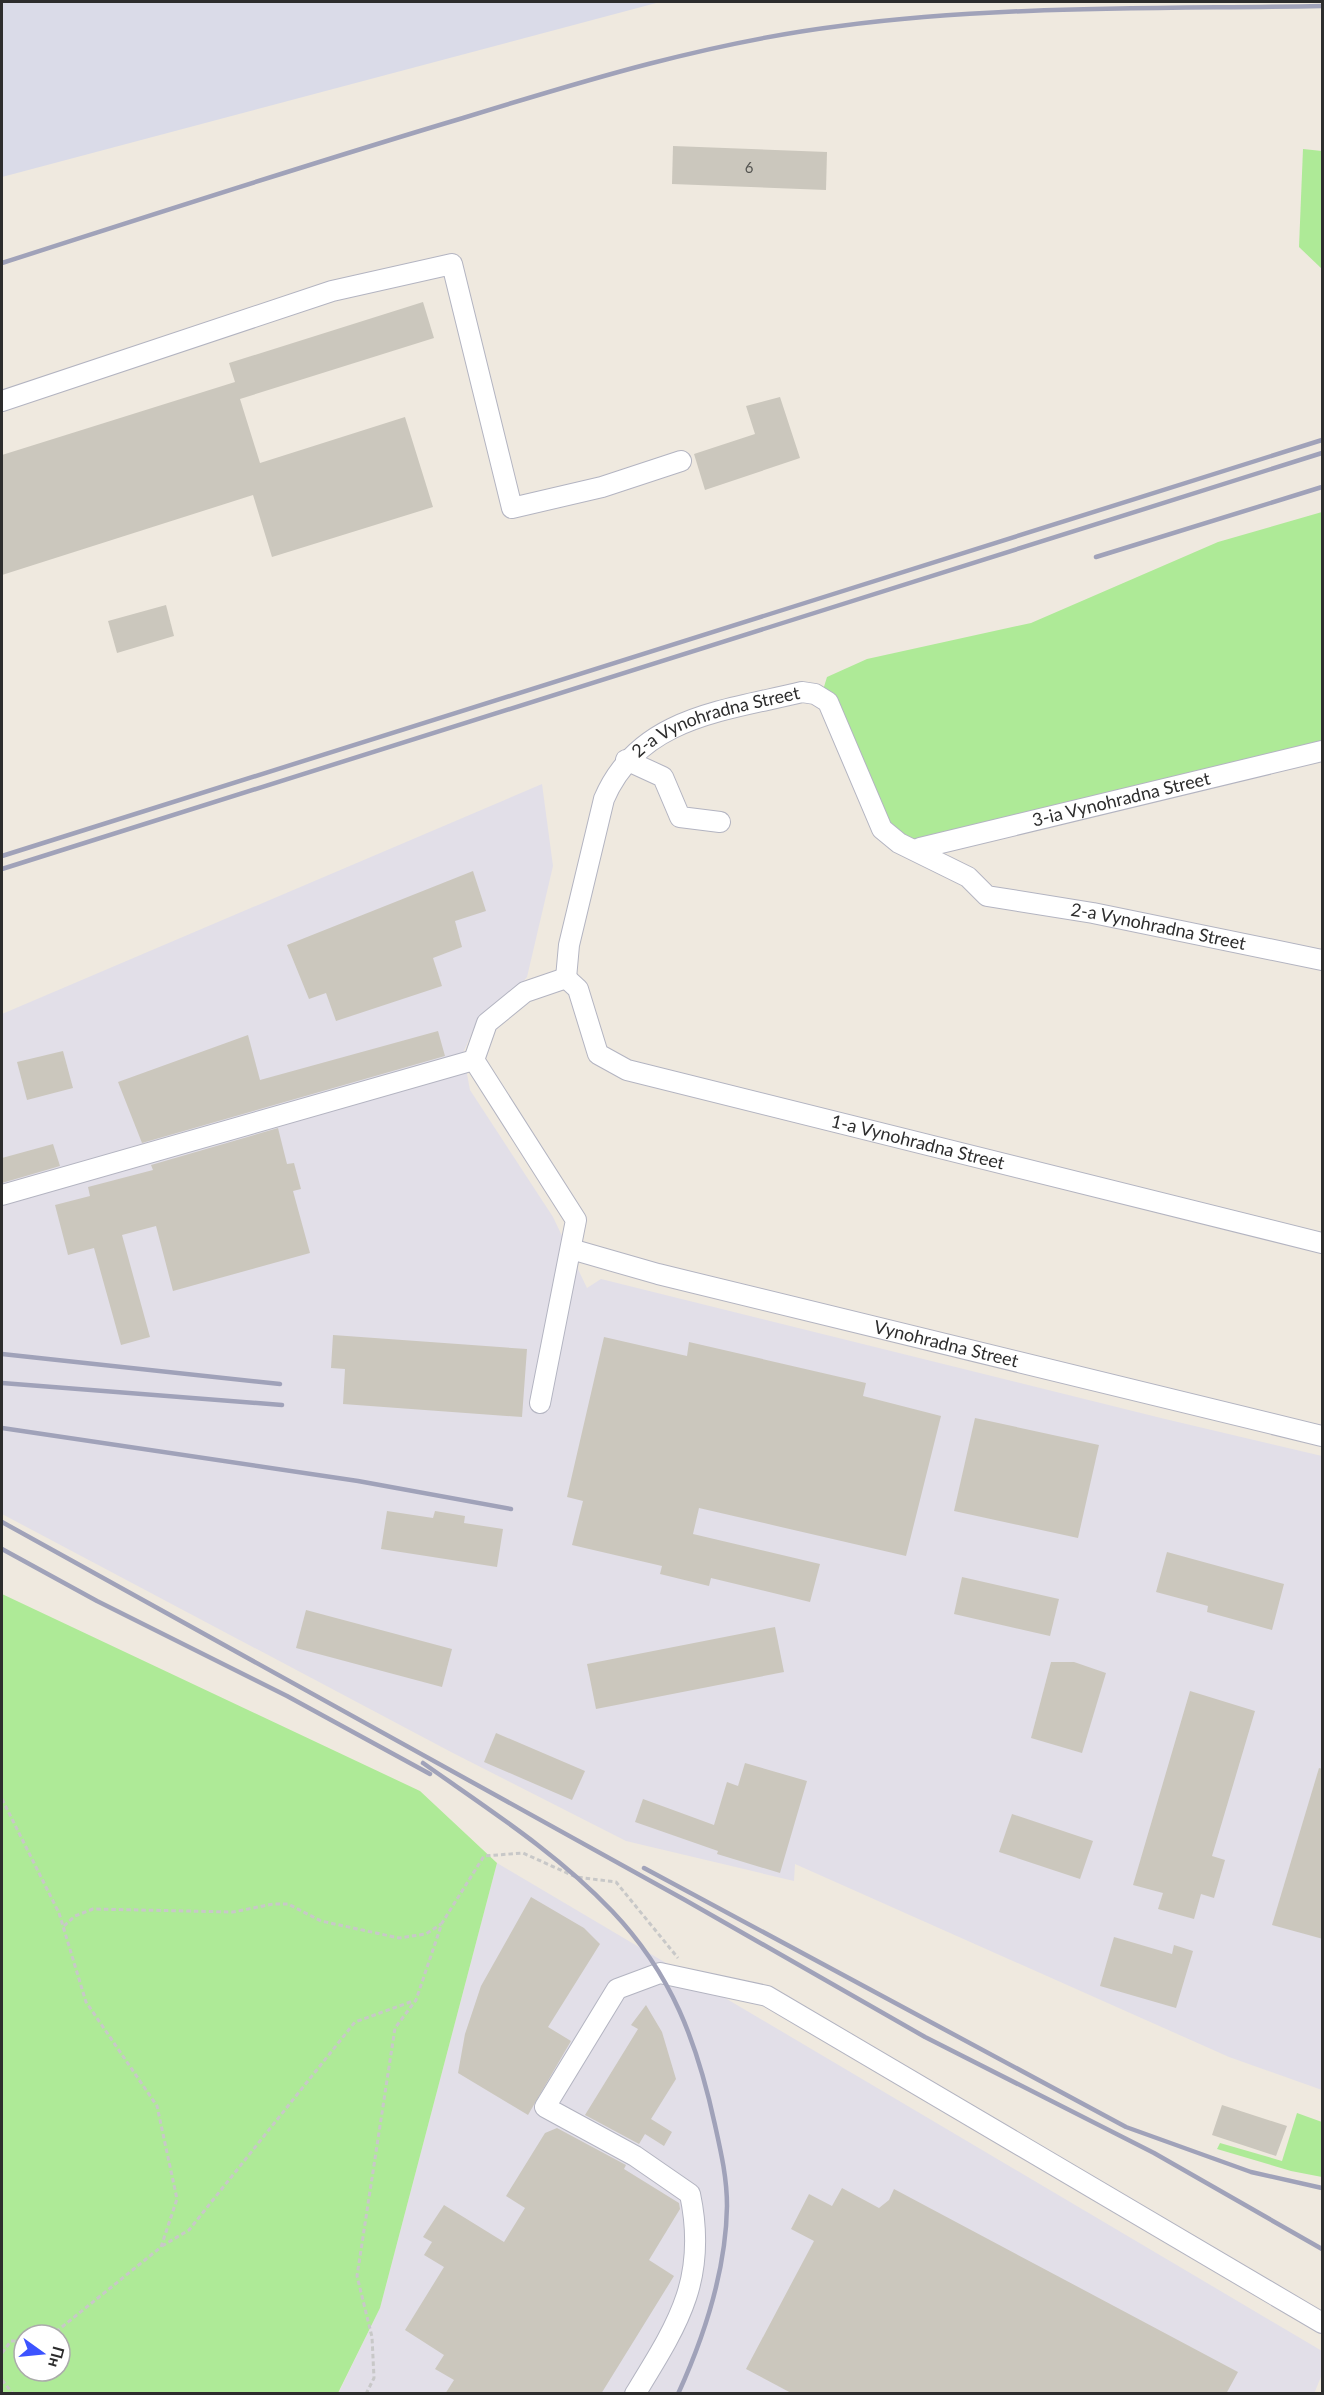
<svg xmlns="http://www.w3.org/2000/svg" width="1324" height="2395" viewBox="0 0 1324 2395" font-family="Lato,sans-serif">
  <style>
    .industrial { fill: #e2dfe8 }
    .airport { fill: #dadbe8 }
    .green { fill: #aeea97; fill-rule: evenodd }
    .building { fill: #cbc7bd }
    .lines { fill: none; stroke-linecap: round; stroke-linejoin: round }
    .minor-casing { stroke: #b3b4c1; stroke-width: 22 }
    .path { stroke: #c8c8c8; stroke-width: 3; stroke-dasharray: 4.5 3; stroke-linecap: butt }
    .minor { stroke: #fff; stroke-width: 20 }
    .rail { stroke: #a0a2b9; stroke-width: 4.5 }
    .labels { text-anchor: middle; stroke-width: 6; stroke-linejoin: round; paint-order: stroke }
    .number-label { font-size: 15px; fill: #545451 }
    .street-label { font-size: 18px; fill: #2d2d2d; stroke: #fff }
  </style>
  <rect width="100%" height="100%" fill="#efe9df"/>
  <!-- industrial -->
  <g class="industrial">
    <polygon points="542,784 553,866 527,977 501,1007 480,1015 463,1053 470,1090 553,1217 587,1288 601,1279 1165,1419 1322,1456 1322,2090 1229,2057 795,1864 794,1881 626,1841 451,1752 2,1514 2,1014"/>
    <polygon points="497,1863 1322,2351 1322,2374 1314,2394 338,2394 380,2308"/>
  </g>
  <!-- airport -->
  <polygon class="airport" points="2,2 660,2 2,177"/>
  <!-- green -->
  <g class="green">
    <polygon points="1303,149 1322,151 1322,269 1299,247"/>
    <polygon points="1322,512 1322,751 920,848 879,830 823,690 827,677 867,659 1031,623 1218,542"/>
    <path d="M2,1594L420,1791L497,1863L380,2308L338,2393H2ZM24,2335H60V2371H24Z"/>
    <polygon points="1297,2113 1322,2122 1322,2177 1291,2171 1217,2149 1220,2143 1282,2161"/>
  </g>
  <!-- building -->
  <g class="building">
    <polygon points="673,146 827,152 826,190 672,184"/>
    <polygon points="423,302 434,338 240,399 260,463 405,417 433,507 272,557 253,495 2,575 2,455 235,382 229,363"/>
    <polygon points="780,397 800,458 705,490 694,454 755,434 746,406"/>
    <polygon points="166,605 174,636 117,653 108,621"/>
    <polygon points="473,871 486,911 455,921 462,947 433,958 442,986 336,1021 326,993 309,999 287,945"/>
    <polygon points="438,1031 445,1056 142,1143 118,1082 248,1035 260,1080"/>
    <polygon points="63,1051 73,1088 27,1100 17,1062"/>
    <polygon points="278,1128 287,1164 294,1163 301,1189 293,1191 310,1253 173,1291 156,1226 122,1235 150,1337 121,1345 94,1248 68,1255 55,1205 90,1196 88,1187 153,1170 151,1165"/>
    <polygon points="53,1144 60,1166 2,1183 2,1158"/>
    <polygon points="333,1335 527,1349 522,1417 343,1404 345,1369 331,1368"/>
    <polygon points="604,1337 687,1356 689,1342 866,1383 863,1396 941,1416 906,1556 699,1508 693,1534 820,1564 810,1602 711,1578 709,1586 660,1574 662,1566 572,1545 583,1501 567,1497"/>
    <polygon points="975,1418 1099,1445 1078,1538 954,1511"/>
    <polygon points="387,1511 433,1518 435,1511 465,1516 464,1523 503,1529 497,1567 381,1549"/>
    <polygon points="1167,1552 1284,1584 1272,1630 1207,1612 1208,1606 1156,1592"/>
    <polygon points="962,1577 1059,1599 1050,1636 954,1614"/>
    <polygon points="306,1610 452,1649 442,1687 296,1648"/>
    <polygon points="775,1627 784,1672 596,1709 587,1664"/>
    <polygon points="1051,1662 1074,1662 1106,1673 1082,1753 1031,1738"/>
    <polygon points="1190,1691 1255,1711 1212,1856 1225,1860 1214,1898 1201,1894 1194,1919 1158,1909 1163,1893 1133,1885"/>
    <polygon points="496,1733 585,1771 572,1800 484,1762"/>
    <polygon points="745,1763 807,1781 780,1873 717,1854 718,1851 635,1822 643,1799 714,1825 727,1782 738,1786"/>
    <polygon points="1319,1768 1323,1769 1323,1939 1272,1925"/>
    <polygon points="1012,1814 1093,1841 1080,1879 999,1852"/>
    <polygon points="531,1897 584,1928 600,1944 548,2027 571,2041 528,2115 458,2073 465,2034 481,1986"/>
    <polygon points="1114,1937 1172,1954 1174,1945 1193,1951 1176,2008 1100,1986"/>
    <polygon points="646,2005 662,2032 676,2079 651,2119 672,2132 664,2146 645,2134 639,2144 585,2115 638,2029 631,2025"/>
    <polygon points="1222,2105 1287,2126 1276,2156 1212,2135"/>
    <polygon points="557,2128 626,2165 624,2169 679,2203 680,2209 649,2260 674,2276 601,2394 445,2394 454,2380 435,2369 444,2355 405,2330 444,2267 424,2255 432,2242 423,2237 444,2205 504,2242 525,2208 506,2196 545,2133"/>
    <polygon points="842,2188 879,2208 889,2200 894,2189 1238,2372 1226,2394 793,2394 746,2369 814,2241 791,2229 809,2194 832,2206"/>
  </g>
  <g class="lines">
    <!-- minor casing -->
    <g class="minor-casing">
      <g id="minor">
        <polyline points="2,401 332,291 452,264 512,508 602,487 681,461"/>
        <polyline points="626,760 663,777 680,817 720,822"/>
        <path id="s1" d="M920,848L1322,751"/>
        <path id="s2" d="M566,978L569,945L604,799C639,717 724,711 802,692L815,694L828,702L882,829L899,843L968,877L987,896L1093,913L1322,960"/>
        <path id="s3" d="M566,978L578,989L598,1054L627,1070L1322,1243"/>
        <polyline points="2,1195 474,1060"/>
        <path id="s4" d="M571,1249L658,1274L1322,1436"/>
        <polyline points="540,1403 576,1220 474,1060 487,1023 525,992 566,978"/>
        <path d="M635,2394C678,2324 708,2279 690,2194L635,2156L545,2107L617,1989L660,1973L767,1996L1322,2323"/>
      </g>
    </g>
    <!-- path -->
    <g class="path">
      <polyline points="2,1799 59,1913 86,2002 157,2106 177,2199 161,2247 52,2335"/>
      <polyline points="64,1926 75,1916 93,1909 233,1912 273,1904 288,1904 321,1921 399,1938 426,1934 441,1924"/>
      <polyline points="162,2246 189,2230 355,2022 413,2001"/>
      <polyline points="2,2353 11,2341 24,2341"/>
      <polyline points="2,2380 13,2394"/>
      <polyline points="366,2394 374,2378 372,2337 357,2276 395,2028 416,2000 442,1923 484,1856 523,1853 576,1877 616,1882 678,1958"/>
    </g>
    <!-- minor -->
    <use href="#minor" class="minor"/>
    <!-- rail -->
    <g class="rail">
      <path d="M2,263C155,214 308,164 463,118C586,80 711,42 840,26C999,5 1162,9 1322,6"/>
      <polyline points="1096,557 1322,487"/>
      <polyline points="2,856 1322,440"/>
      <polyline points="2,869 1322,453"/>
      <polyline points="2,1354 280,1384"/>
      <polyline points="2,1383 282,1405"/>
      <polyline points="2,1428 358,1481 511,1509"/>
      <polyline points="2,1522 685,1900 925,2037 1154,2153 1322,2249"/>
      <polyline points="2,1549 97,1601 287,1696 430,1774"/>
      <path d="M423,1763C488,1809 557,1853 612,1911C672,1974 697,2042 715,2125C721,2152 727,2178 727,2206C726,2269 704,2337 678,2394"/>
      <polyline points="644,1868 1126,2127 1251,2172 1322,2188"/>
    </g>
  </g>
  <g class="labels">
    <!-- number labels -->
    <g class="number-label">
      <text x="749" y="173">6</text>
    </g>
    <!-- street labels -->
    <g class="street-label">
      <text dy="6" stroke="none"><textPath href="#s2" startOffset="327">2-a Vynohradna Street</textPath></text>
      <text dy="6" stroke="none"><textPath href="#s1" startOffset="207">3-ia Vynohradna Street</textPath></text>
      <text dy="6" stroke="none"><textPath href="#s2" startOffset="885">2-a Vynohradna Street</textPath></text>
      <text dy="6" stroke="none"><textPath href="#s3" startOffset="417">1-a Vynohradna Street</textPath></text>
      <text dy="6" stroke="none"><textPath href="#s4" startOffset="387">Vynohradna Street</textPath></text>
    </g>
  </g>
  <!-- border -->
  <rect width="1324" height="2395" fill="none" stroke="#2d2d2d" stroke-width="6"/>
  <!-- north arrow -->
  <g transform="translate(42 2353) rotate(105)"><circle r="28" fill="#ffffff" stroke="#ababab" stroke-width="1.5"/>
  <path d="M0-4.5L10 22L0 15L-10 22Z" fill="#3c53ff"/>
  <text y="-9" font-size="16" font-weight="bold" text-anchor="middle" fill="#2d2d2d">Пн</text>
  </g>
</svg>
